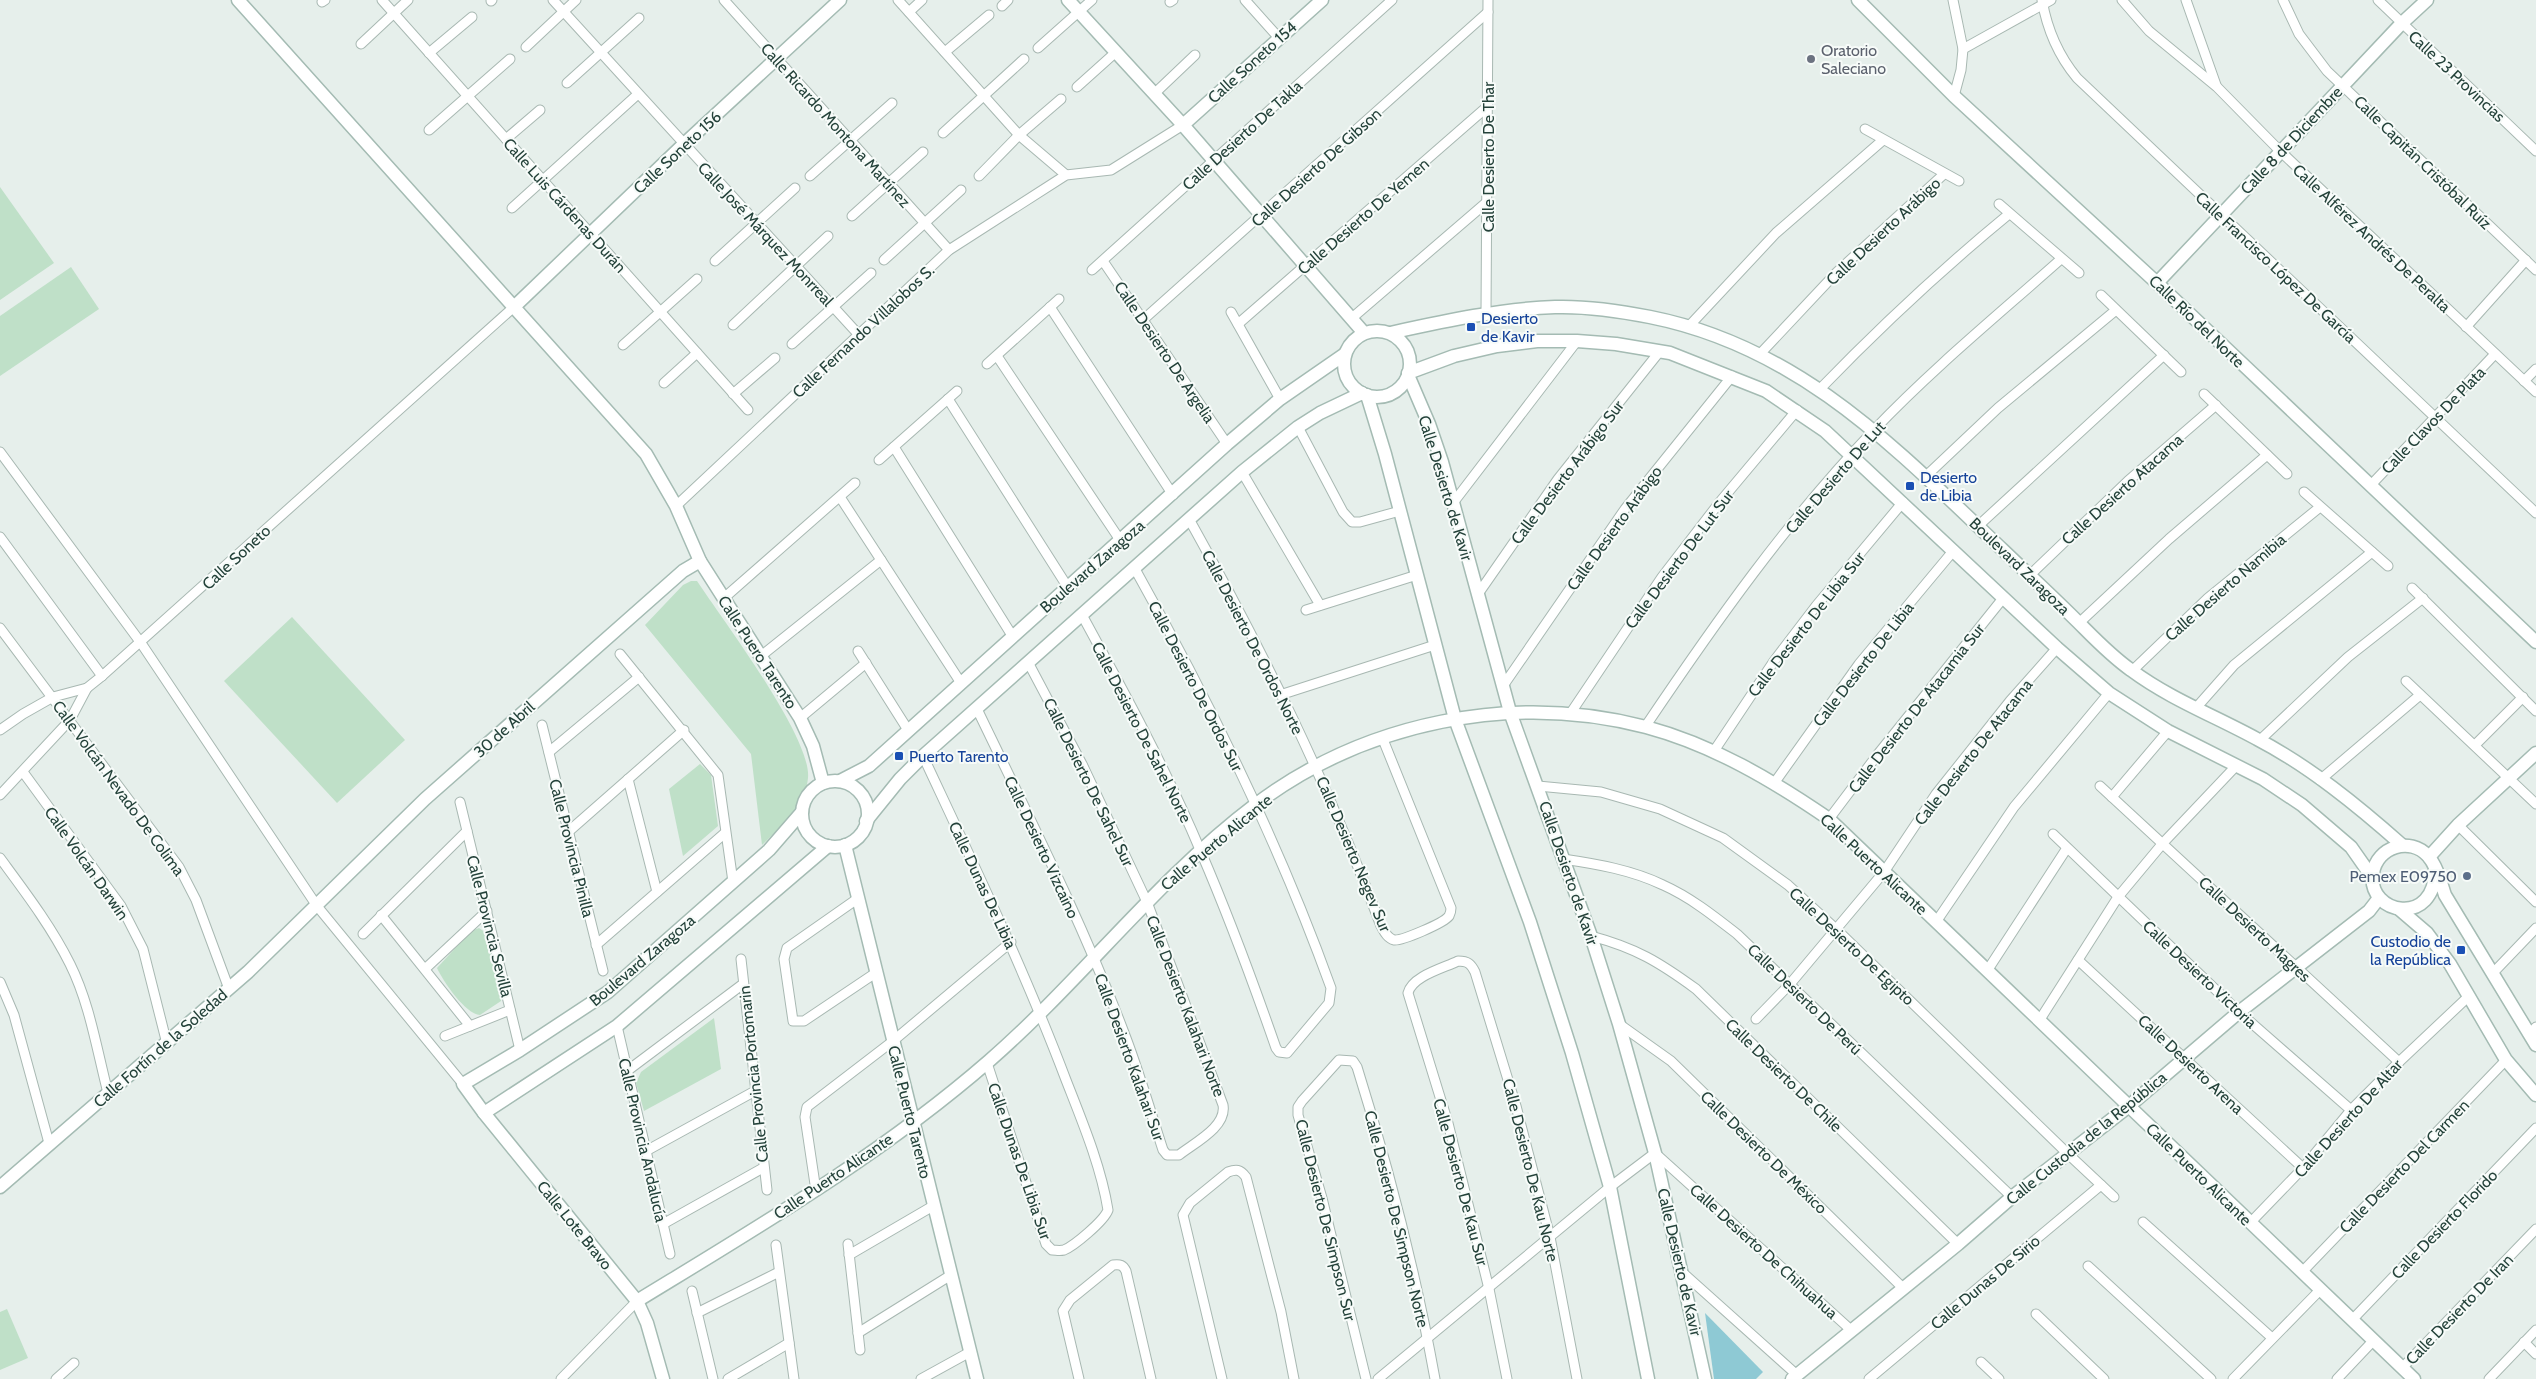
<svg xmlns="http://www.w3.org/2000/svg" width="2536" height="1379" viewBox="0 0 2536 1379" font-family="Cabin,sans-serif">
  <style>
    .green { fill: #bfe0c8 }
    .water { fill: #8ec9d4 }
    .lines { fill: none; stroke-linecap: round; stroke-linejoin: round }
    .street-casing { stroke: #a8b8b2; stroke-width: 11 }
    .secondary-casing { stroke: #a4bbb3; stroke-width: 15 }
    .street { stroke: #fff; stroke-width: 9 }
    .secondary { stroke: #fff; stroke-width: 12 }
    .worship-dot { fill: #6b7280; stroke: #f7fbf9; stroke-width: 2 }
    .transit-dot { fill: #1a4fb4; stroke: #f7fbf9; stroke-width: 2 }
    .service-dot { fill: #5c6f8a; stroke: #f7fbf9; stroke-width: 2 }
    .labels { text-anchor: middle; stroke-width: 4; stroke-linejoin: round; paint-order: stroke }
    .worship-label { font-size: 16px; fill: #5b616d; stroke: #f7fbf9; text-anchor: start }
    .street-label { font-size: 16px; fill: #24423a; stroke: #f7fbf9 }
    .transit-label { font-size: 16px; fill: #164399; stroke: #f7fbf9; text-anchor: start }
    .service-label { font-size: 16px; fill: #4e5e75; stroke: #f7fbf9; text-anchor: end }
  </style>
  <rect width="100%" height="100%" fill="#e6efeb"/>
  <!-- green -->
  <g class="green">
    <polygon points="0,187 54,263 0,300"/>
    <polygon points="71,267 99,309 0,376 0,316"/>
    <path d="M691,581H697C722,619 812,738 808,778C806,804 779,829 762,845L751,754L645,625L683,585Z"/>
    <polygon points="292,617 405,740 337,803 224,681"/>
    <polygon points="700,764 711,775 718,826 683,856 669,789"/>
    <path d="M479,928L489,935L501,996V1001L480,1015C465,1014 443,981 437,968L471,931Z"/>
    <polygon points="714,1018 721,1069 644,1111 636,1083 641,1072"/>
    <polygon points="7,1309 28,1358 0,1370 0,1312"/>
  </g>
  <!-- water -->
  <polygon class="water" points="1705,1313 1763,1372 1756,1379 1714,1379"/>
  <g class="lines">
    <!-- street casing -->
    <g class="street-casing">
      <g id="street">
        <polyline points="382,0 748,410"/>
        <polyline points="553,0 859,335"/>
        <polyline points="724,0 949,250"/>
        <polyline points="898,0 1019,135 1066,175"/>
        <polyline points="1245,0 1279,38"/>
        <polyline points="1953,0 1963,49 1961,70 1954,96"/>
        <path d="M2042,0C2047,29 2058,55 2077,78L2536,513"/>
        <polyline points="2122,0 2149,31 2217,87 2280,151 2536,392"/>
        <polyline points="2186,0 2216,85"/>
        <polyline points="2283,0 2299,34 2327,71 2536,270"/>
        <polyline points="2378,0 2536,151"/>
        <polyline points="491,1 492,0"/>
        <polyline points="322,2 325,0"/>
        <polyline points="1170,2 1173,0"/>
        <polyline points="1002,6 1008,0"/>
        <polyline points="909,12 922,0"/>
        <polyline points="361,44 408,0"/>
        <polyline points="526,47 576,0"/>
        <polyline points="1038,48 1092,0"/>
        <polyline points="1963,49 2051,0"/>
        <polyline points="945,52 989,15"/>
        <polyline points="429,53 472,17"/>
        <polyline points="567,83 639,18"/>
        <polyline points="1077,87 1116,52"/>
        <polyline points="1154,94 1195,55"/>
        <polyline points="1865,129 1959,181"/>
        <polyline points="429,130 510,59"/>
        <polyline points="943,133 1024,59"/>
        <polyline points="506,139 540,110"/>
        <polyline points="810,176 892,103"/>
        <polyline points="979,176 1019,135 1061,99"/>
        <polyline points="1999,204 2079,273"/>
        <polyline points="512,208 638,94"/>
        <polyline points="852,216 923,152"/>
        <polyline points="884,260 961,190"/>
        <polyline points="715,261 795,188"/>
        <polyline points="1103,261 1227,444"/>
        <polyline points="1092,270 1392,0"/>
        <polyline points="2101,295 2181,372"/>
        <polyline points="1050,307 1173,495"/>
        <polyline points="1231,312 1280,399"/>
        <polyline points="1486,313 1488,0"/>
        <polyline points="1352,318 1487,202"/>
        <polyline points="1144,319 1488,12"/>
        <polyline points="1238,324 1488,106"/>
        <polyline points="733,325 828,236"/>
        <polyline points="1690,325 1776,233 1883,140"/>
        <polyline points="2466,327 2526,260"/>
        <polyline points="792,344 871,273"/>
        <polyline points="623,345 697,279"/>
        <polyline points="1760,354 1837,272 1944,174"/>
        <polyline points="997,356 1120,540"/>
        <polyline points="987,364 1059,299"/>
        <polyline points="2524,381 2536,369"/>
        <polyline points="664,383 697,353"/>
        <path d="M1820,389C1880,327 1942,269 2009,214"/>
        <polyline points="733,394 775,358"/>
        <polyline points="2204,394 2287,474"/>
        <polyline points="948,399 1067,586"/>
        <polyline points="1298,427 1343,512 1352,522 1360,522 1400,511"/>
        <polyline points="894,447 1013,637"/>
        <polyline points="0,452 141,643 317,906 463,1084"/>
        <polyline points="879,460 957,391"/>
        <polyline points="1242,472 1320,605"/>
        <polyline points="1925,477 1998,408 2116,310"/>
        <polyline points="2370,486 2495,354"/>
        <polyline points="2304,492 2388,566"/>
        <polyline points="840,497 961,683"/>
        <polyline points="1453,503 1577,341"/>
        <polyline points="676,506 949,250 1066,175 1111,170 1183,125"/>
        <path d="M1189,519C1264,653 1327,782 1381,926C1384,931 1387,938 1394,940C1402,941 1444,923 1449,916C1450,914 1451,911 1451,908L1382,737"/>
        <polyline points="1978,526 2164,355"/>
        <polyline points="0,537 102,676"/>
        <polyline points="2030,575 2128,481 2216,405"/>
        <polyline points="2412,588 2536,711"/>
        <polyline points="1478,594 1558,479 1660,351"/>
        <polyline points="724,598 855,483"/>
        <polyline points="1306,610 1417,575"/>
        <path d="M1082,615C1124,692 1167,771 1201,852C1229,917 1253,982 1276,1048L1279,1052L1287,1053L1329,1003L1331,988C1279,843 1210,703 1135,569"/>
        <polyline points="2079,623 2169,539 2267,455"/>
        <polyline points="0,628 179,867 196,900 229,989"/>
        <polyline points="858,651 908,730"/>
        <polyline points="620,654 718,775 733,882"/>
        <polyline points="761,656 881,560"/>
        <polyline points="2132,671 2208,598 2320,507"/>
        <polyline points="2406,681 2536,804"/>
        <polyline points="1503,686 1625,509 1732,376"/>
        <polyline points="1283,694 1435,645"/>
        <polyline points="2196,708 2234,665 2372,552"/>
        <path d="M977,709C1029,817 1084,926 1126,1038C1140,1075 1151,1113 1163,1150L1167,1155H1179C1194,1143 1227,1127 1223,1105L1147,902L1082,764L1029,664"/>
        <polyline points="1570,714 1662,577 1719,503 1797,410"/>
        <polyline points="800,718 866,663"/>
        <polyline points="542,725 603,971"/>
        <path d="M1645,727C1715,623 1787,521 1874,430C1932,369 1998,315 2061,259"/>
        <polyline points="0,730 23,714 53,697 87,688 102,676 515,306"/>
        <polyline points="2260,740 2348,657 2423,598"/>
        <polyline points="2475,745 2523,697"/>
        <polyline points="1714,751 1774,661 1816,606 1903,502"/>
        <polyline points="549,752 639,677"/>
        <path d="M923,756C973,863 1024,969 1066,1080C1082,1121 1101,1166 1108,1210C1104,1221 1074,1246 1064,1250C1059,1251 1056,1250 1052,1250L1046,1244L987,1063"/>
        <polyline points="23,772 121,906 143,949 167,1044"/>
        <polyline points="628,779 657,892"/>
        <polyline points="2320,780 2420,695"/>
        <polyline points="1775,782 1859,664 1954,550"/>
        <polyline points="1538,786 1601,792 1660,809 1723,838 1788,885 1836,929 2067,1153 2114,1197"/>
        <polyline points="2100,786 2399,1062"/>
        <polyline points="0,795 70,720 87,688"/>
        <polyline points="2112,797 2168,731"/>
        <polyline points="460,802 520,1050"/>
        <polyline points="1829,819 1878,754 2004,597"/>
        <polyline points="2458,825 2536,902"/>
        <polyline points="568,832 684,730"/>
        <polyline points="2053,834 2239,1012 2351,1110"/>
        <path d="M0,858C25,892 51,926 70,964C90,1004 97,1051 108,1093"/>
        <path d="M1563,859C1597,864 1632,870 1663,885C1690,897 1714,916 1737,934L2012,1197"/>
        <polyline points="857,899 787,948 784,959 793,1021 804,1021 877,972"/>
        <polyline points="381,915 470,1026"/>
        <polyline points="1936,922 2014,807 2109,693"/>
        <polyline points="363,934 467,831"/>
        <path d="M1591,936C1636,948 1659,962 1696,989L1958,1244"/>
        <polyline points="596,945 725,833"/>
        <polyline points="741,959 767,1190"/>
        <polyline points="2078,960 2303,1168"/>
        <polyline points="425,969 487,911"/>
        <polyline points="1987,971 2067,848"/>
        <polyline points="2492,974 2536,928"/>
        <polyline points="0,982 14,1015 49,1143"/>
        <polyline points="1756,1019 1790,984 1884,872 1936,794 2010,701 2057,648"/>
        <polyline points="2039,1021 2118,897 2163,843 2237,765"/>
        <polyline points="1619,1024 1671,1061 1903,1288"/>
        <polyline points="617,1026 670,1254"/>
        <polyline points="2529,1035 2536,1027"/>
        <polyline points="445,1036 510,1010"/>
        <polyline points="627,1071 743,984"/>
        <polyline points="646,1151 755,1091"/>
        <polyline points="816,1191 805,1117 807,1107 893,1041 1011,942"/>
        <polyline points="2143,1222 2271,1337"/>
        <polyline points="2250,1223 2303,1168 2351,1110 2399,1062 2469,996"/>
        <polyline points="663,1224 763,1168"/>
        <polyline points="848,1244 860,1350"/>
        <polyline points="776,1245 794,1379"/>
        <polyline points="849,1255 933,1206"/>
        <polyline points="2088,1266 2211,1379"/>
        <polyline points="2302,1272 2506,1060"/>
        <polyline points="1683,1273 1797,1375"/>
        <polyline points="692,1291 713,1379"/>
        <polyline points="697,1313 779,1272"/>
        <polyline points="2036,1314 2104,1379"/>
        <polyline points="2352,1320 2536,1128"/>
        <polyline points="858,1333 951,1275"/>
        <polyline points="2524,1342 2536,1354"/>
        <polyline points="1981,1362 1999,1379"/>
        <polyline points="2402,1368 2536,1229"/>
        <polyline points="56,1379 74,1363"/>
        <polyline points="561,1379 637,1301"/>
        <polyline points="728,1379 789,1343"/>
        <polyline points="921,1379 970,1352"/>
        <path d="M1079,1379L1063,1311L1070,1300L1113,1265C1120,1264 1123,1265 1126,1271L1151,1379"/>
        <path d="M1222,1379L1183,1215L1190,1203L1228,1172C1236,1169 1240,1169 1246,1177L1281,1312L1294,1379"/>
        <path d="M1366,1379L1322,1198L1298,1115V1107L1302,1101L1339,1060L1353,1061L1357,1067C1389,1169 1416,1274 1435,1379"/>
        <polyline points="1378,1379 1610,1187 1655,1153 1851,1330"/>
        <path d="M1507,1379L1489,1289L1448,1123L1408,993C1412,976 1444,968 1458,961C1468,961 1471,964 1475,972L1516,1106L1550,1237L1577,1379"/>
        <polyline points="1869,1379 2101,1185"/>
        <polyline points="2233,1379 2320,1290"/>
        <polyline points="2337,1379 2373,1341"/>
        <polyline points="2489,1379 2536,1330"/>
      </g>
    </g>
    <!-- secondary casing -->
    <g class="secondary-casing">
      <g id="secondary">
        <polyline points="238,0 646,454 676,506 700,561 800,718 813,746 823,783"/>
        <polyline points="1068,0 1183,125 1364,333"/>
        <polyline points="1858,0 1954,96 2157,283 2536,642"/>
        <polyline points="1183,125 1322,0"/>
        <polyline points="2157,283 2401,24 2427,0"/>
        <polyline points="515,306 683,145 840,0"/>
        <circle cx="1377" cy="364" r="33"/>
        <path d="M1390,333C1445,321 1499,309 1555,307C1587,306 1620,311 1650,317C1801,347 1897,450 2004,551C2029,575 2054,598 2078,622C2095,639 2111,656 2131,670C2170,699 2215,716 2257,739C2309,766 2358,806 2402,845"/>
        <polyline points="1408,373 1454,356 1497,346 1537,341 1577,341 1616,344 1670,353 1766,391 1825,431 2057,648 2109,693 2168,731 2263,779 2302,805 2351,847 2372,877"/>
        <polyline points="1408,375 1429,424 1442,462 1510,712 1591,936 1619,1024 1655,1153 1705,1379"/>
        <polyline points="1367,395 1385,454 1455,719 1530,922 1572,1053 1610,1187 1648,1379"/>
        <polyline points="840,781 869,766 1227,444 1280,399 1345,354"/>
        <circle cx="835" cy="814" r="33"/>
        <polyline points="866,821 900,779 923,756 1242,472 1298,427 1320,413 1362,393"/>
        <polyline points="845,845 977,1379"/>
        <polyline points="2429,857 2458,825 2536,753"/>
        <path d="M2435,868C2437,928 2366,915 2373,873C2377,847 2410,836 2428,856C2437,866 2441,883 2445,895L2536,1045"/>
        <polyline points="2399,909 2427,933 2450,964 2506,1060 2536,1095"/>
        <polyline points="484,1113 617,1026 828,846"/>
        <polyline points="0,1187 248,972 425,799 683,571 700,561"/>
        <path d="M637,1301C758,1227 881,1155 989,1061C1082,980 1156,880 1255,805C1365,722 1512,692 1646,727C1713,745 1772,780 1829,819L2414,1379"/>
        <polyline points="663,1379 647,1323 637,1301 484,1113 463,1084 520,1050 608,992 769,850 802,812"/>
        <polyline points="1792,1379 1958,1244 2012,1197 2129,1106 2239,1012 2369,911 2379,898"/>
      </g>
    </g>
    <!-- street -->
    <use href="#street" class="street"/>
    <!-- secondary -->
    <use href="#secondary" class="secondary"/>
  </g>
  <!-- markers -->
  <circle class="worship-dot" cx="1811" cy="59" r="5"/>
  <g class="transit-dot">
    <rect x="1466" y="322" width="10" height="10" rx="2.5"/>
    <rect x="1905" y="481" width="10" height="10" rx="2.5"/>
    <rect x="894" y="751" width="10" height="10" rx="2.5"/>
    <rect x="2456" y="945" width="10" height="10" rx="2.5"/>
  </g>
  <circle class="service-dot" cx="2467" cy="876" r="5"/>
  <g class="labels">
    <!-- worship labels -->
    <g class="worship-label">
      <text x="1821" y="56">Oratorio<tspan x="1821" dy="18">Saleciano</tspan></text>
    </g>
    <!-- street labels -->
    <g class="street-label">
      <text transform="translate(1252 62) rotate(-42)" y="6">Calle Soneto 154</text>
      <text transform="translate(2457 76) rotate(43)" y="6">Calle 23 Provincias</text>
      <text transform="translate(836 125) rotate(48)" y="6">Calle Ricardo Montona Martínez</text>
      <text transform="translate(1242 135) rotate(-42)" y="6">Calle Desierto De Takla</text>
      <text transform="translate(2291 140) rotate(-47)" y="6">Calle 8 de Diciembre</text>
      <text transform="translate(677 152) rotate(-43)" y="6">Calle Soneto 156</text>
      <text transform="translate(1488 157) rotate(-90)" y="6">Calle Desierto De Thar</text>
      <text transform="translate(2423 162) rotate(44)" y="6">Calle Capitán Cristóbal Ruíz</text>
      <text transform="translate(1316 167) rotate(-42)" y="6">Calle Desierto De Gibson</text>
      <text transform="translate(565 205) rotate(48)" y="6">Calle Luis Cárdenas Durán</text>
      <text transform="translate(1363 216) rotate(-41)" y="6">Calle Desierto De Yemen</text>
      <text transform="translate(1883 231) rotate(-43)" y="6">Calle Desierto Arábigo</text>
      <text transform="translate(766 234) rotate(47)" y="6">Calle José Márquez Monrreal</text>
      <text transform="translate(2372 238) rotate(43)" y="6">Calle Alférez Andrés De Peralta</text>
      <text transform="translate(2276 267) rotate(43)" y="6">Calle Francisco López De García</text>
      <text transform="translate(2197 321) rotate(44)" y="6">Calle Río del Norte</text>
      <text transform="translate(863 331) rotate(-43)" y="6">Calle Fernando Villalobos S.</text>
      <text transform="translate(1165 352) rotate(56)" y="6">Calle Desierto De Argelia</text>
      <text transform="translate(2433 420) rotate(-46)" y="6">Calle Clavos De Plata</text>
      <text transform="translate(1567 472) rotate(-53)" y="6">Calle Desierto Arábigo Sur</text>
      <text transform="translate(1835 477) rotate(-49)" y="6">Calle Desierto De Lut</text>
      <text transform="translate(1446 488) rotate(73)" y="6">Calle Desierto de Kavir</text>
      <text transform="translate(2122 489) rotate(-42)" y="6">Calle Desierto Atacama</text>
      <text transform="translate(1614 528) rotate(-54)" y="6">Calle Desierto Arábigo</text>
      <text transform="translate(236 557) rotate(-43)" y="6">Calle Soneto</text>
      <text transform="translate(1679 559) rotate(-53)" y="6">Calle Desierto De Lut Sur</text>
      <text transform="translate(1092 566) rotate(-41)" y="6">Boulevard Zaragoza</text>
      <text transform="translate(2020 566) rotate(44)" y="6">Boulevard Zaragoza</text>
      <text transform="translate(2225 587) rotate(-41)" y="6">Calle Desierto Namibia</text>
      <text transform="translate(1806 624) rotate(-52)" y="6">Calle Desierto De Libia Sur</text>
      <text transform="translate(1253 642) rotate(63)" y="6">Calle Desierto De Ordos Norte</text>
      <text transform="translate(758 652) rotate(57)" y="6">Calle Puero Tarento</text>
      <text transform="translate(1863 664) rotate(-52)" y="6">Calle Desierto De Libia</text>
      <text transform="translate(1196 686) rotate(63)" y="6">Calle Desierto De Ordos Sur</text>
      <text transform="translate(1916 708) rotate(-52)" y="6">Calle Desierto De Atacamia Sur</text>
      <text transform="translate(504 729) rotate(-42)" y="6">30 de Abril</text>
      <text transform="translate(1142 732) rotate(63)" y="6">Calle Desierto De Sahel Norte</text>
      <text transform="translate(1973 752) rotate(-52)" y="6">Calle Desierto De Atacama</text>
      <text transform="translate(1089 782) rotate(64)" y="6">Calle Desierto De Sahel Sur</text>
      <text transform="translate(119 788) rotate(54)" y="6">Calle Volcán Nevado De Colima</text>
      <text transform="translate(1216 842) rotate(-40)" y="6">Calle Puerto Alicante</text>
      <text transform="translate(1042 847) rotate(65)" y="6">Calle Desierto Vizcaíno</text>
      <text transform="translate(572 848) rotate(76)" y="6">Calle Provincia Pinilla</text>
      <text transform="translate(1354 854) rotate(67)" y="6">Calle Desierto Negev Sur</text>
      <text transform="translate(87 863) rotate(55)" y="6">Calle Volcán Darwin</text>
      <text transform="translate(1874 864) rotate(43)" y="6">Calle Puerto Alicante</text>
      <text transform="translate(1569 873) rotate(71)" y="6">Calle Desierto de Kavir</text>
      <text transform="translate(983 885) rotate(65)" y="6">Calle Dunas De Libia</text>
      <text transform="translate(490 926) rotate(76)" y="6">Calle Provincia Sevilla</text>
      <text transform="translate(2255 929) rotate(43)" y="6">Calle Desierto Magres</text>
      <text transform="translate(1852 946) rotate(43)" y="6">Calle Desierto De Egipto</text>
      <text transform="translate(642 960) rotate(-40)" y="6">Boulevard Zaragoza</text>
      <text transform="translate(2200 974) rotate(43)" y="6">Calle Desierto Victoria</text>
      <text transform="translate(1805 999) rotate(44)" y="6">Calle Desierto De Perú</text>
      <text transform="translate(1186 1006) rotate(69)" y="6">Calle Desierto Kalahari Norte</text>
      <text transform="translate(160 1048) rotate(-41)" y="6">Calle Fortín de la Soledad</text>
      <text transform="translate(1130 1057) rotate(70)" y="6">Calle Desierto Kalahari Sur</text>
      <text transform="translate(2191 1064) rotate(43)" y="6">Calle Desierto Arena</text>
      <text transform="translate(753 1074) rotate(-96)" y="6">Calle Provincia Portomarin</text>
      <text transform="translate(1784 1075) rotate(44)" y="6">Calle Desierto De Chile</text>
      <text transform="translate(910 1112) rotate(76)" y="6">Calle Puerto Tarento</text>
      <text transform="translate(2348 1118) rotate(-48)" y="6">Calle Desierto De Altar</text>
      <text transform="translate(2086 1138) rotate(-39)" y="6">Calle Custodia de la República</text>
      <text transform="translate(643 1140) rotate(77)" y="6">Calle Provincia Andalucía</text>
      <text transform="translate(1764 1152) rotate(44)" y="6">Calle Desierto De México</text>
      <text transform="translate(1020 1161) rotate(71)" y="6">Calle Dunas De Libia Sur</text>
      <text transform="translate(2404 1166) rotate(-46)" y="6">Calle Desierto Del Carmen</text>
      <text transform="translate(1531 1170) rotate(76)" y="6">Calle Desierto De Kau Norte</text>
      <text transform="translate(2199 1174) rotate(44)" y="6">Calle Puerto Alicante</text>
      <text transform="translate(833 1176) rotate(-34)" y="6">Calle Puerto Alicante</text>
      <text transform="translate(1461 1182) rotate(75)" y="6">Calle Desierto De Kau Sur</text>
      <text transform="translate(1397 1219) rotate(76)" y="6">Calle Desierto De Simpson Norte</text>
      <text transform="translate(1326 1220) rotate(76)" y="6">Calle Desierto De Simpson Sur</text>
      <text transform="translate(2444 1224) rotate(-46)" y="6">Calle Desierto Florido</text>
      <text transform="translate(575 1225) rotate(51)" y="6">Calle Lote Bravo</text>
      <text transform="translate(1764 1251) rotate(42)" y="6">Calle Desierto De Chihuahua</text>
      <text transform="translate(1680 1262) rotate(77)" y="6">Calle Desierto de Kavir</text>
      <text transform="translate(1985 1282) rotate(-40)" y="6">Calle Dunas De Sirio</text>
      <text transform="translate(2459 1309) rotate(-46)" y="6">Calle Desierto De Iran</text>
    </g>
    <!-- transit labels -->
    <g class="transit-label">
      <text x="1481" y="324">Desierto<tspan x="1481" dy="18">de Kavir</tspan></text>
      <text x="1920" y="483">Desierto<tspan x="1920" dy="18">de Libia</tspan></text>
      <text x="909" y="762">Puerto Tarento</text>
      <text x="2451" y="947" text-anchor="end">Custodio de<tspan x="2451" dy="18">la República</tspan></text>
    </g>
    <!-- service labels -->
    <g class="service-label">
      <text x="2457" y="882">Pemex E09750</text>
    </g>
  </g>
</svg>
